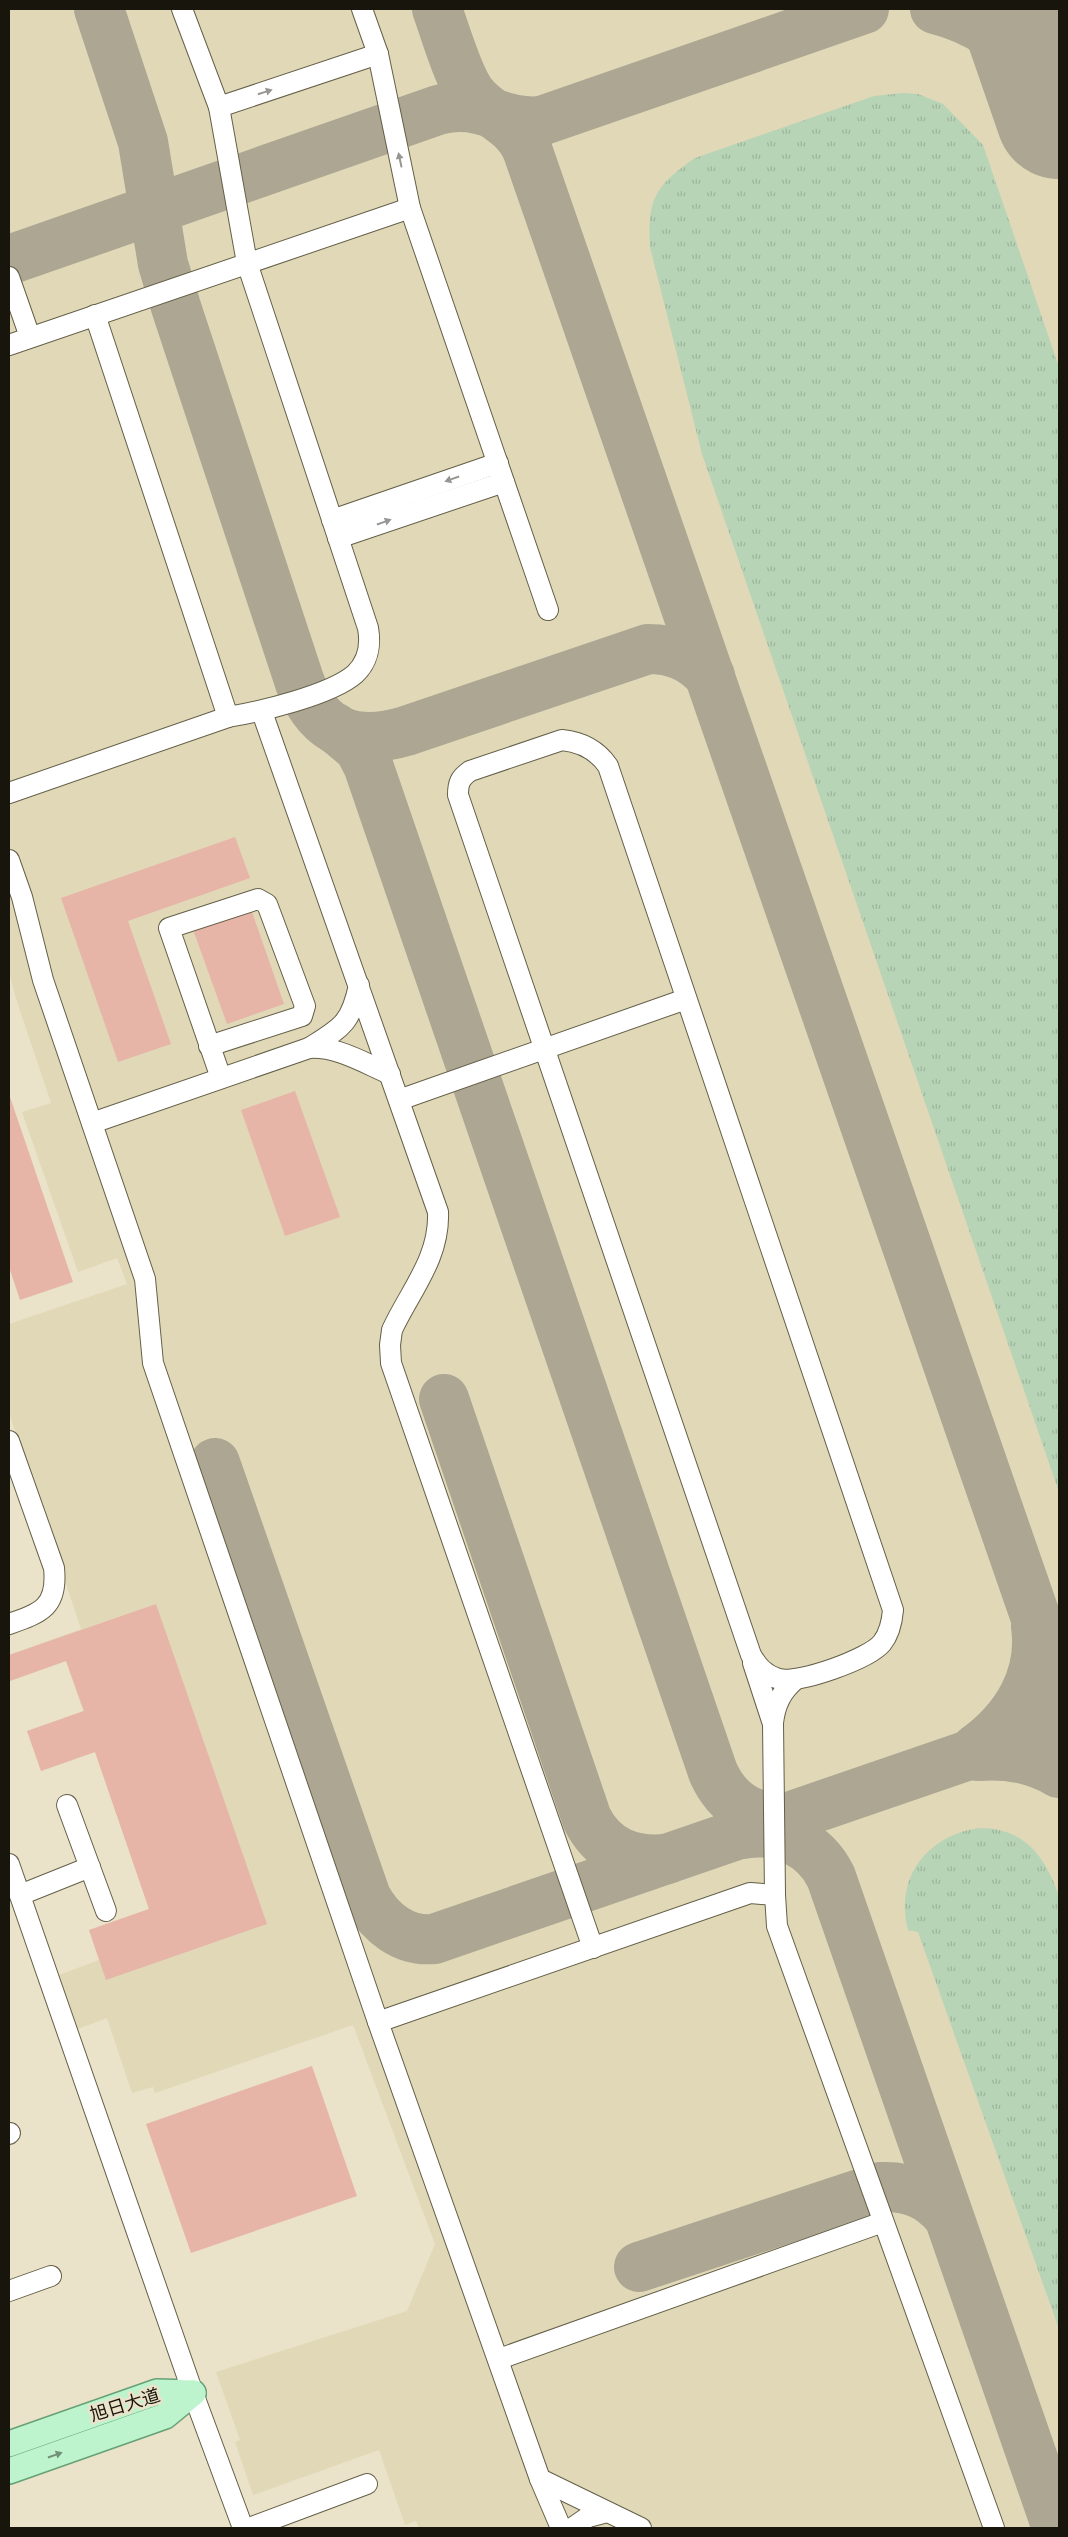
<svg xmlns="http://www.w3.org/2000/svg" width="1068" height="2537" viewBox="0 0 1068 2537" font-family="Jost,'Noto Sans SC',sans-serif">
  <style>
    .built { fill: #e0d8b7 }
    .grass { fill: url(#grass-tufts) }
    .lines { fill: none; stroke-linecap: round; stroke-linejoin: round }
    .taxiway { stroke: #aca692; stroke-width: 50 }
    .runway { stroke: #aca692; stroke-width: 126 }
    .building { fill: #e7b5a8 }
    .minor-casing { stroke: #645f48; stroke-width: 22 }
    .major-casing { stroke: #66a175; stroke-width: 28 }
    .minor { stroke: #fff; stroke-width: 20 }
    .major { stroke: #bdf4ce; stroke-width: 25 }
    .oneway { fill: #979692 }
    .oneway2 { fill: #729077 }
    .labels { text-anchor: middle; stroke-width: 5; stroke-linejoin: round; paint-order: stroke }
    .street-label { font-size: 18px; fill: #17150c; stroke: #eae3c9 }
  </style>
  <defs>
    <pattern id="grass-tufts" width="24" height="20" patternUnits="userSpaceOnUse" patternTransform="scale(1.25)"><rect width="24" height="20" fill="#b8d4b6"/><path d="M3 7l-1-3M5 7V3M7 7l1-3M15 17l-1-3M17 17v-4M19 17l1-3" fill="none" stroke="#9db59b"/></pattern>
  </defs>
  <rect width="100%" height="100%" fill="#eae3c9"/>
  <!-- built -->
  <polygon class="built" points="9,9 1059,9 1059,2528 419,2528 416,2521 405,2525 379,2450 253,2495 235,2442 240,2440 216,2372 407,2311 435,2244 353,2025 155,2093 153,2087 132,2093 107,2018 78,2029 59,1975 99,1960 89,1930 149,1909 95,1752 41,1771 27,1731 83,1711 66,1661 10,1681 9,1678 9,1655 81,1629 9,1413 9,1324 127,1284 117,1258 78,1272 22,1112 51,1103 15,996 9,971"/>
  <!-- grass -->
  <g class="grass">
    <path d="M903,93L918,94L943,104L983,145L1059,367V1492L702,454L650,247C647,198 656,185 695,158L874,96Z"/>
    <path d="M979,1828C1025,1828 1045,1856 1059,1896V2329L918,1932L908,1930C894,1877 928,1835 979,1828Z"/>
  </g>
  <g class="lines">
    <!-- taxiway -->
    <g class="taxiway">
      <path d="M99,9L143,142L163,264L176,307L300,683C320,734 355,746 406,731L648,649C674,649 692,657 710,676"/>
      <path d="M437,9C445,31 457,73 470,92C487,116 514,120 527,149L1059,1685"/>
      <path d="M935,9C991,23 1031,58 1057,110"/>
      <path d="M9,260L438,110C482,98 499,125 541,121L864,9"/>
      <path d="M334,727L359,748L368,765L713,1772C727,1804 754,1821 789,1817"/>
      <path d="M444,1399L587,1819C604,1852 632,1862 667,1859"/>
      <path d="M215,1463L366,1897C380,1923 404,1942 434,1939L1059,1724"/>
      <path d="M976,1749C1016,1720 1043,1677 1036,1626"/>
      <path d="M978,1756C1008,1754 1033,1758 1059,1773"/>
      <path d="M743,1834C779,1827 815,1844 831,1877L1057,2528"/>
      <path d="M639,2267L881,2187C909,2186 930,2194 948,2216"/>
    </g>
    <!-- runway -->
    <polyline class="runway" points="1022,9 1059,116"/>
  </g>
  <!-- building -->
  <g class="building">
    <polygon points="235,837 250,878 128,921 171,1044 118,1062 61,898"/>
    <polygon points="249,903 284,1004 227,1024 191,924"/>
    <polygon points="295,1091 340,1217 285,1236 241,1110"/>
    <polygon points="9,1094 73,1282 20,1300 9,1267"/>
    <polygon points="156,1604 267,1924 106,1980 89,1930 149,1909 95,1752 41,1771 27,1731 84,1711 66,1661 10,1681 9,1655"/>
    <polygon points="312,2066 357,2196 191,2253 146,2124"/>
  </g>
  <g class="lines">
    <!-- minor casing -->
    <g class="minor-casing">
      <g id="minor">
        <polyline points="362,9 378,54 410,208 548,610"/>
        <polyline points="219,107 378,54"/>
        <polyline points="9,277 30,337"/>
        <polyline points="95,315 228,717"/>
        <polyline points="9,345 410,208"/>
        <polyline points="332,520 498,463"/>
        <polyline points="338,538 504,482"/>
        <path d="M262,712L438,1212C440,1258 410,1291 392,1330L390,1345L391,1363L593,1948"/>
        <path d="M562,740C582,742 597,750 608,766L893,1610C892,1622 890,1633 882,1643C869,1659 799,1684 779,1679C765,1675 758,1667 751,1655L458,795C458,783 460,778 470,771Z"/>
        <path d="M9,793L228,717C259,712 331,695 355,674C368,662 371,645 368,628L247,263L219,107L182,9"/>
        <polyline points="9,860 22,897 43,980 145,1279 153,1363 378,2022 540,2479 641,2528"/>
        <polyline points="209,1046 302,1016 305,1006 267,904 258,899 169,928 221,1078"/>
        <path d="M309,1048C341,1028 351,1024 359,985"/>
        <polyline points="399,1100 686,999"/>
        <path d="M92,1123L309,1048C337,1046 364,1063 390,1074"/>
        <path d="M9,1441L54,1568C58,1607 41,1613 9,1624"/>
        <polyline points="753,1663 772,1721"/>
        <path d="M795,1680C781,1692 775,1705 773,1723L775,1895L777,1926L994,2528"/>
        <polyline points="67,1805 106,1911"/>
        <polyline points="9,1864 193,2393 243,2528"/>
        <polyline points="20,1895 90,1867"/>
        <polyline points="378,2022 750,1893 775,1895"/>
        <polyline points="9,2134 10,2133"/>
        <polyline points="9,2291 51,2276"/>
        <polyline points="499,2359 883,2222"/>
        <polyline points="540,2479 561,2528"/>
        <polyline points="249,2528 367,2484"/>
        <polyline points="572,2528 588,2517 607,2512"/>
      </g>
    </g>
    <!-- major casing -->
    <g class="major-casing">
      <g id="major">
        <polyline points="9,2444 157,2392 193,2393"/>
        <polyline points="9,2471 165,2416 193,2393"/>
      </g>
    </g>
    <!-- minor -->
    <use href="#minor" class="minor"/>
    <!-- major -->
    <use href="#major" class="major"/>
  </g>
  <!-- one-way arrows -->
  <defs><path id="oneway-solid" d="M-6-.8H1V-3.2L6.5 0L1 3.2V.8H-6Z" transform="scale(1.25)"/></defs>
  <g class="oneway">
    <use href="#oneway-solid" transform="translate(265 92) rotate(-18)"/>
    <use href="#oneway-solid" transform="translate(400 160) rotate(-102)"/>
    <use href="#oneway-solid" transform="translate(452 479) rotate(161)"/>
    <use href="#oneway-solid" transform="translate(384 522) rotate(-19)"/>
  </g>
  <use class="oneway2" href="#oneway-solid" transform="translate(55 2455) rotate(-19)"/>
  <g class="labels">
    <!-- street labels -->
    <g class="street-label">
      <text transform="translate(125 2405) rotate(-17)" y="6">旭日大道</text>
    </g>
  </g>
  <!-- border -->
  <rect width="1068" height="2537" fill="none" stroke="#17150c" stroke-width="20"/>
</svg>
